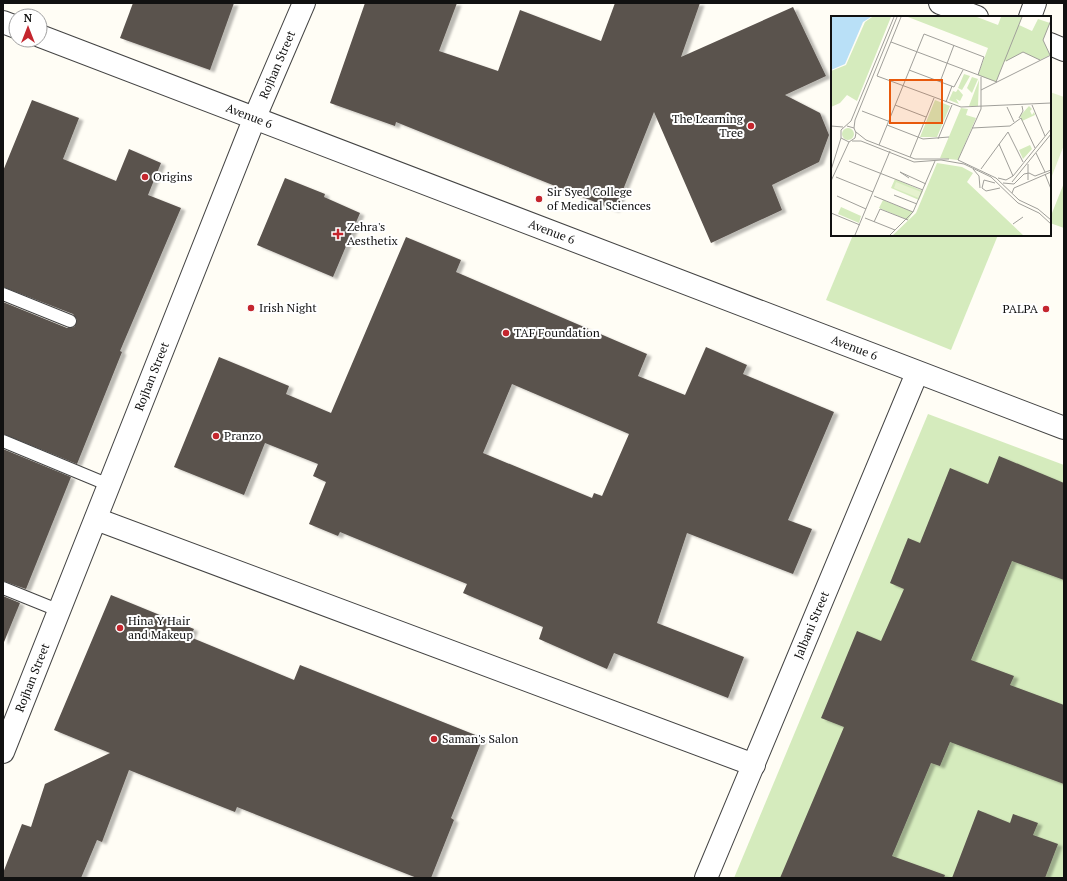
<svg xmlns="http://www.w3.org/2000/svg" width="1067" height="881" viewBox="0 0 1067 881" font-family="'PT Serif',serif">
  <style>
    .green { fill: #d5ebbd }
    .pitch { fill: #e6f2cf }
    .building { fill: #5a524d; fill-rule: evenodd; filter: url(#shadow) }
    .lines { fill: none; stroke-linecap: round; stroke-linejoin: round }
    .service-casing { stroke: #444; stroke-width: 14 }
    .minor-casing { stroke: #444; stroke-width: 24 }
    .service { stroke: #fff; stroke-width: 12 }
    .minor { stroke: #fff; stroke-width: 22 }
    .poi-dot { fill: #c4262e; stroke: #fff; stroke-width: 1.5 }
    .labels { text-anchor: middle; stroke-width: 4; stroke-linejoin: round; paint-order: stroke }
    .street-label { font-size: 12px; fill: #111; stroke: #fff }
    .poi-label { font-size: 12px; fill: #111; stroke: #fff; text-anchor: start }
    .inset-road { fill: none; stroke: #a09f9a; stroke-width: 1 }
    .view { fill: #e8590c; fill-opacity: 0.15; stroke: #e8590c; stroke-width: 2 }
    .inset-edge { fill: none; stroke: #111; stroke-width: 2 }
  </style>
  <defs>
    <filter id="shadow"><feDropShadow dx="4.5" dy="2.5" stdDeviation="1" flood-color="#0004"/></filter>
  </defs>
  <rect width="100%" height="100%" fill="#fffdf5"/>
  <!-- green -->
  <g class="green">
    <polygon points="1064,183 1064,228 1050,223 1050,213 1052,213"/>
    <polygon points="853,235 998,235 951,350 826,300"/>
    <polygon points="928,414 1064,465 1064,878 734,878"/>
  </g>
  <!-- pitch -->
  <polygon class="pitch" points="1050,92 1064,97 1064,145 1050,181"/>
  <!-- building -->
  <g class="building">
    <polygon points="133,3 234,3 210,70 120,38"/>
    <polygon points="365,3 457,3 439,51 498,71 520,10 601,41 615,3 700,3 681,57 793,7 826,76 785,95 820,113 829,135 819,162 772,185 782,210 711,243 654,112 615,210 396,122 395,126 330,103"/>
    <polygon points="32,100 79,118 63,159 116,181 129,149 161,163 148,195 181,208 120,351 122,352 77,464 3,434 3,302 67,328 74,327 77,320 73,314 3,287 3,171"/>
    <polygon points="285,178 325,194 324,197 360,213 333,277 257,245"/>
    <path d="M406,237L461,260L456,272L647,354L638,376L685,395L706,347L747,365L743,374L834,412L788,520L812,529L793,574L687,533L657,623L744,657L728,698L614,653L607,669L539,639L543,627L463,593L467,584L340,532L338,536L309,524L326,482L313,476L318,464L265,443L244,495L174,467L219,357L289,386L286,394L331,413ZM512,384L629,434L602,496L594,493L592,498L483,453Z"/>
    <polygon points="3,449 71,477 26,589 3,581"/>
    <polygon points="999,456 1064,483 1064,580 1012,561 971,660 1014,676 1010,685 1064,705 1064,784 950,742 940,766 931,763 892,856 945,875 944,878 780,878 844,727 821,718 857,631 881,641 904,589 890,583 908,538 920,543 950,468 988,484"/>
    <polygon points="111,595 194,629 190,637 294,680 300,665 483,738 451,818 454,820 431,878 417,878 237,807 235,812 129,770 102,842 97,840 81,878 3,878 3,873 22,824 31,827 45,784 110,753 54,730"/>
    <polygon points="3,596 20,603 4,642 3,642"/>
    <polygon points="978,810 1010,823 1013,814 1038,823 1033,835 1058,844 1045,878 952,878"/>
  </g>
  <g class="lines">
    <!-- service casing -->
    <g class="service-casing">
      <g id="service">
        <polyline points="3,294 70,321"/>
        <polyline points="3,441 109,485"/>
        <polyline points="3,588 60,611"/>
      </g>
    </g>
    <!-- minor casing -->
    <g class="minor-casing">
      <g id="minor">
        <polyline points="940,3 977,17"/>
        <polyline points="1030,17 1035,3"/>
        <polyline points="3,22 16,27"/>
        <path id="s1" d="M40,36L1064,428"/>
        <polyline points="1050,44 1064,50"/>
        <polyline points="96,519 754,765"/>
        <path id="s2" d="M3,752L255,117L304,3"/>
        <path id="s3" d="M706,878L917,373"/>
      </g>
    </g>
    <!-- service -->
    <use href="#service" class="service"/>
    <!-- minor -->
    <use href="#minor" class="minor"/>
  </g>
  <!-- markers -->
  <g class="poi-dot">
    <circle cx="751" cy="126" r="4"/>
    <circle cx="145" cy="177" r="4"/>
    <circle cx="539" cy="199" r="4"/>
    <path d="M336 228h4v4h4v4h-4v4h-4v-4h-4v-4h4z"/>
    <circle cx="251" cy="308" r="4"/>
    <circle cx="1046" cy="309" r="4"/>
    <circle cx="506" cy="333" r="4"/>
    <circle cx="216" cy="436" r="4"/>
    <circle cx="120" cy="628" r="4"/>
    <circle cx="434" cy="739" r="4"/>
  </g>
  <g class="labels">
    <!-- street labels -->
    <g class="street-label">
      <text dy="4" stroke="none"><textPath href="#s2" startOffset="740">Rojhan Street</textPath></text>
      <text dy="4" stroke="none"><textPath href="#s1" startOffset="224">Avenue 6</textPath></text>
      <text dy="4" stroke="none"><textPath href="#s1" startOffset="548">Avenue 6</textPath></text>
      <text dy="4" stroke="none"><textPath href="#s1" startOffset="872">Avenue 6</textPath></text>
      <text dy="4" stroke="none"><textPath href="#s2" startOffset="404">Rojhan Street</textPath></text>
      <text dy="4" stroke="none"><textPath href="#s3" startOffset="274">Jalbani Street</textPath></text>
      <text dy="4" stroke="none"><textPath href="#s2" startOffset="80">Rojhan Street</textPath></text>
    </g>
    <!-- poi labels -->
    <g class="poi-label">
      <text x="743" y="123" text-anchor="end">The Learning<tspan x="743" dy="14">Tree</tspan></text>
      <text x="153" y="181">Origins</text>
      <text x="547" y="196">Sir Syed College<tspan x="547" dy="14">of Medical Sciences</tspan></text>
      <text x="347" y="231">Zehra's<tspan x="347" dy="14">Aesthetix</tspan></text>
      <text x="259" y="312">Irish Night</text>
      <text x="1038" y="313" text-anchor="end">PALPA</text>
      <text x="514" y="337">TAF Foundation</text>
      <text x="224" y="440">Pranzo</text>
      <text x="128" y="625">Hina Y Hair<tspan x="128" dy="14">and Makeup</tspan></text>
      <text x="442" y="743">Saman's Salon</text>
    </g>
  </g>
  <!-- overview -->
  <g transform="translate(831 16)">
    <rect width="220" height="220" fill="#fffdf5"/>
    <path d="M41,1H60L26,85L16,79L9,87L0,91V55L15,49L34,6ZM77,1H146L167,9L170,1H191L188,9L201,15L207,3L219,7L212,24L219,39L209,44L192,36L173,46L165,66L147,59L157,32ZM133,58L139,60L131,74L127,72ZM141,61L147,63L141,77L136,72ZM148,64L147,90H138ZM127,73L132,79L129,85L125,83L128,88L118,84L122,75L125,76ZM104,84L119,90L106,121H89ZM198,90L201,93L199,95L201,99L203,96L204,99L191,105L189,100ZM130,92L137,93L135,99L145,102L127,144L109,142ZM11 118a6 6 0 1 1 12 0a6 6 0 1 1-12 0ZM199,129L201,133L192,143L188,134ZM106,147L131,151L142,157L136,166L192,219H62L85,197ZM64,163L92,175L88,184L60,172ZM52,184L82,196L77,204L48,192ZM10,191L30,200L28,207L7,198Z" fill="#d5ebbd"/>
    <path d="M65,166L90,176L88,182L63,172Z" fill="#e6f2cf"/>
    <path d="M0,1H40L32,6L14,48L0,54Z" fill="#b9e0f7"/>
    <path class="inset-road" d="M70,1L46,60L130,91L220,87M60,26L166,66M219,39L212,24L220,4M175,45L192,36L209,44M78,54L123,71L132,54M109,66L123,29M165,66L191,1M150,74L220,39M115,86L121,70M64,89L95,101M201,89L214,120M176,91L183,106M31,95L57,105M188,102L192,95L191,90M56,109L92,123L118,121M0,110L12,111M16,110L23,112L25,117L24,122L18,126L10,122V114L20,105L63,1M23,112L24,104L66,1M141,112L179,110L190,102L204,132M25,116L35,124L84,143H118M107,123L121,89M21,125H30L83,146L110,144L133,148L160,161L187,187L208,197L220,208M168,128L182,160M48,129L93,18L153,41L147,59M205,137L214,156M79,141L103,82M127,144L150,93V61M127,144L165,162L188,184L207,193L220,204M18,145L92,174M142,153L148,160L149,172M150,153L177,116L192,146M0,154L10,122M198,157L204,160L220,154M214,158L220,173M5,161L42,176M78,162L69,156L95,168M167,162L175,164L182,160L220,113M197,164V148M0,165L18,126M181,166L220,118M164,167L153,164L151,172L155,175L169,172M172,167L183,168L193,158L198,157M181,177L183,172L220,156M63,179L86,188M6,180L35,193M43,180L82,196M0,197L29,209M34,202L64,214M43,206L49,193L77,204M182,208L192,201M24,219L59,135M59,219L82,196L104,145"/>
    <path class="view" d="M59,64H111V107H59Z"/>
    <rect width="220" height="220" class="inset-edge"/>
  </g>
  <!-- border -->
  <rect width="1067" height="881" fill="none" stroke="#111111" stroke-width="8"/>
  <!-- north arrow -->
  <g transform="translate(28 28)"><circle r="19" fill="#ffffff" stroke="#a0a0a0"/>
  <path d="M0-3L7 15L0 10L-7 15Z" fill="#c4262e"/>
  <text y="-6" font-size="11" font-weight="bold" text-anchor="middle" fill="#111111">N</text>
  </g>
</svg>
